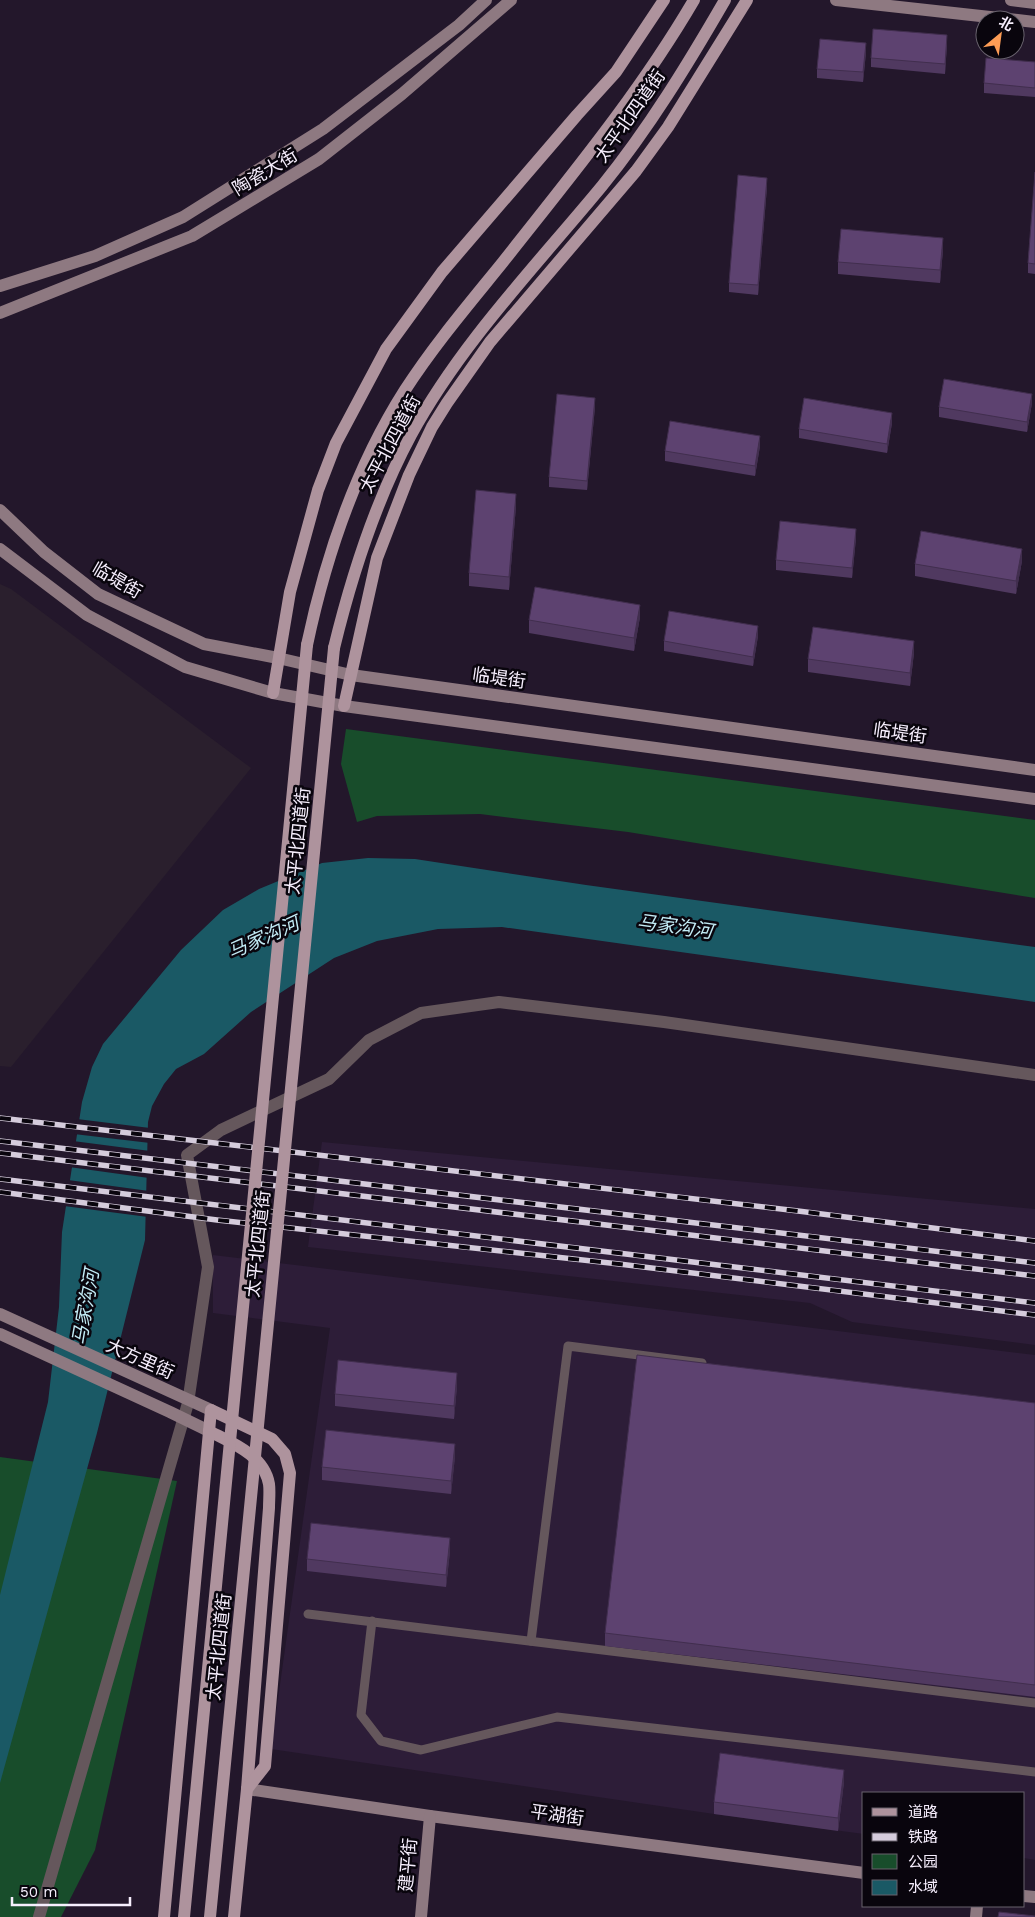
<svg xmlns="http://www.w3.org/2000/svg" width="1035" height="1917" viewBox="0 0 1035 1917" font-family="'Work Sans','Noto Sans SC',sans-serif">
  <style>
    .industrial { fill: #2a1f2d }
    .built { fill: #2d1d38 }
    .green { fill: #184d2b }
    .water { fill: #1a5965 }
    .pier { fill: #23172b }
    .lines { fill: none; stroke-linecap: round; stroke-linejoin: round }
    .lane { stroke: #65575c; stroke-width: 9 }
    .street { stroke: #65575c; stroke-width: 12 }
    .secondary { stroke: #8e7981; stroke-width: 12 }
    .primary { stroke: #ae939d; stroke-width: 12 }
    .rail-casing { stroke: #d5ccdc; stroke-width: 5.5 }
    .rail { stroke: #09050d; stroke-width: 4; stroke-dasharray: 11; stroke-linecap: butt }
    .primary-bridge { stroke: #ae939d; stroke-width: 12 }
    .wall { fill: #503960 }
    .shaded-wall { fill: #412e4e }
    .building { fill: #5d4270; stroke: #412e4e }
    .labels { text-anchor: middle; stroke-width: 5; stroke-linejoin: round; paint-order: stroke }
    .street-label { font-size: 18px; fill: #f6eefd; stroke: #09050d }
    .water-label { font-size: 19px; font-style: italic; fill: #c3ecf6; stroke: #09050d }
  </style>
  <rect width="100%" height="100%" fill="#23172b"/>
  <!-- industrial -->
  <polygon class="industrial" points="0,584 11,589 251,768 11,1067 0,1066"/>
  <!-- built -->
  <g class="built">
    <polygon points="322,1142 1035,1209 1035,1345 852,1322 810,1303 308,1247"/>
    <polygon points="213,1255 1035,1355 1035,1860 1024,1858 1024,1793 864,1793 864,1834 714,1814 271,1749 330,1328 213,1313"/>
  </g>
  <!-- green -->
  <g class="green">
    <polygon points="346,729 1035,820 1035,898 628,832 480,814 377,816 357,822 341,764"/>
    <polygon points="0,1457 177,1481 95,1850 61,1917 0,1917"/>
  </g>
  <!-- water -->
  <polygon class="water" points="368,858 415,859 586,885 1035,947 1035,1002 502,927 438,929 377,941 334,958 251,1012 204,1054 176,1069 164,1084 152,1106 148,1122 145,1240 97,1433 0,1783 0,1595 48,1402 59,1307 62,1232 82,1102 92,1067 103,1044 181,950 223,910 259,889 322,863"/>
  <!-- pier -->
  <g class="pier">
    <polygon points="77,1119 150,1128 150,1143 74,1134"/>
    <polygon points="73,1141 150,1151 149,1178 69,1167"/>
    <polygon points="68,1180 149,1191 148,1217 64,1206"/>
  </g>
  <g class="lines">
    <!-- lane -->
    <g class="lane">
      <polyline points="308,1614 1035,1703"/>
      <polyline points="372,1621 361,1715 381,1741 421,1750 557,1717 1035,1772"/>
      <polyline points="531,1641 568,1346 702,1363"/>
    </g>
    <!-- street -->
    <polyline class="street" points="39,1917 188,1403 208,1267 187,1155 221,1130 329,1079 369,1040 421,1013 499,1002 664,1022 1035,1075"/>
    <!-- secondary -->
    <g class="secondary">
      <polyline points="836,0 1035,22"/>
      <polyline points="1011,0 1035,3"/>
      <polyline points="0,286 95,256 183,217 323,129 459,25 486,0"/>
      <polyline points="0,313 192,236 319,159 402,94 511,0"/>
      <polyline points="0,510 44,552 98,594 204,644 278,658 351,675 1035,770"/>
      <polyline points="0,549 87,615 185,667 273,693 344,706 1035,799"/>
      <polyline points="0,1314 211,1410"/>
      <polyline points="0,1334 170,1412 209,1431"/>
      <polyline points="247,1789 430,1816 864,1873"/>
      <polyline points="1024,1896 1035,1897"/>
      <polyline points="421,1917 430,1816"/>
      <polyline points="976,1917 977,1906"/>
    </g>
    <!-- primary -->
    <g class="primary">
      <path d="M307,645C326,555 356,467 405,390C434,345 469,304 503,262C570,177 639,94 694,0"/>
      <path d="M334,648C352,574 375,502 411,435C461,343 536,266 602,186C649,128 688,64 725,0"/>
      <polyline points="273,693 290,592 318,490 336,443 386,349 442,272 577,115 616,72 664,0"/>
      <polyline points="344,706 377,558 409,475 432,427 447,403 490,342 636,171 668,127 747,0"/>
      <path d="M209,1431C232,1443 264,1455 269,1484C270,1491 269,1500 269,1508L247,1789"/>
      <polyline points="164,1917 211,1410 272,1439 285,1454 290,1473 265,1766 247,1789 234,1917"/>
    </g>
    <!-- rail casing -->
    <g class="rail-casing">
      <g id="rail">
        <polyline points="0,1118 798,1211 1035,1241"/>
        <polyline points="0,1141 1035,1263"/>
        <polyline points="0,1153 1035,1276"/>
        <polyline points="0,1179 1035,1303"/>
        <polyline points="0,1192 217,1220 619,1264 1035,1315"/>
      </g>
    </g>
    <!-- rail -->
    <use href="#rail" class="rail"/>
    <!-- primary-bridge -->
    <g class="primary-bridge">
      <polyline points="184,1917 307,645"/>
      <polyline points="210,1917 334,648"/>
    </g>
  </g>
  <!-- wall -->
  <g class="wall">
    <polygon points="947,44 945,74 871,67 871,58"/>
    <polygon points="866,52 863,82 817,78 817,69"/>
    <polygon points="1035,62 1035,97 984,93 984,83"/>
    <polygon points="1035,172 1035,274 1028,273 1028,263"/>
    <polygon points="767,187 758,295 729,292 729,283"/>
    <polygon points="943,250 940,283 838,274 838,262"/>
    <polygon points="1032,403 1027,432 939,417 939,407"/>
    <polygon points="595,407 587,490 549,487 549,477"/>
    <polygon points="892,423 887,453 799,438 799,429"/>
    <polygon points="760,446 755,476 665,461 665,451"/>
    <polygon points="516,506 509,590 469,586 469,573"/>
    <polygon points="856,538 852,578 776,570 776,560"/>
    <polygon points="1022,561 1016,594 915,576 915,564"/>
    <polygon points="640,617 634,651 529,633 529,620"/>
    <polygon points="758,636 753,666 664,651 664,641"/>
    <polygon points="914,653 910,686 808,672 808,659"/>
    <polygon points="457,1386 454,1419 335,1406 335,1394"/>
    <polygon points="1035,1403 1035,1697 605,1646 605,1633"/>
    <polygon points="455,1456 451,1494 322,1480 322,1467"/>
    <polygon points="450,1551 446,1587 307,1571 307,1559"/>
    <polygon points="844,1782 838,1831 714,1814 714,1802"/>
  </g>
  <!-- shaded-wall -->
  <g class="shaded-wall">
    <polygon points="947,35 947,44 945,74 945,64"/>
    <polygon points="866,43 866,52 863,82 863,72"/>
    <polygon points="767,178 767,187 758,295 758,285"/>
    <polygon points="943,238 943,250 940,283 940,270"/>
    <polygon points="1032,394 1032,403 1027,432 1027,422"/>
    <polygon points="595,398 595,407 587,490 587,481"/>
    <polygon points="892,413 892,423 887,453 887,444"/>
    <polygon points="760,436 760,446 755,476 755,466"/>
    <polygon points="516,494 516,506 509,590 509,577"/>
    <polygon points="856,529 856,538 852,578 852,568"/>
    <polygon points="1022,549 1022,561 1016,594 1016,581"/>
    <polygon points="640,605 640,617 634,651 634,638"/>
    <polygon points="758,626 758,636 753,666 753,657"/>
    <polygon points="914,641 914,653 910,686 910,673"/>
    <polygon points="457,1373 457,1386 454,1419 454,1406"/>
    <polygon points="455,1444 455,1456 451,1494 451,1481"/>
    <polygon points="450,1538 450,1551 446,1587 446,1575"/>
    <polygon points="844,1770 844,1782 838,1831 838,1818"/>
  </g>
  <!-- building -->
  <g class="building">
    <polygon points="873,29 947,35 945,64 871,58"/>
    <polygon points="820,39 866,43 863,72 817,69"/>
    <polygon points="986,58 1035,62 1035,88 984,83"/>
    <polygon points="1035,172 1035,264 1028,263"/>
    <polygon points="738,175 767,178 758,285 729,283"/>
    <polygon points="841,229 943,238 940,270 838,262"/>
    <polygon points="944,379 1032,394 1027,422 939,407"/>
    <polygon points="557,394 595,398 587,481 549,477"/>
    <polygon points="804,398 892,413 887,444 799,429"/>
    <polygon points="670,421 760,436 755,466 665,451"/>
    <polygon points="476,490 516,494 509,577 469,573"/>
    <polygon points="780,521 856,529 852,568 776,560"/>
    <polygon points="921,531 1022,549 1016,581 915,564"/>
    <polygon points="535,587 640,605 634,638 529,620"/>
    <polygon points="669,611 758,626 753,657 664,641"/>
    <polygon points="813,627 914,641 910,673 808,659"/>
    <polygon points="637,1355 1035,1403 1035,1685 605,1633"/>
    <polygon points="338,1360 457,1373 454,1406 335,1394"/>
    <polygon points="326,1430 455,1444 451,1481 322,1467"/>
    <polygon points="311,1523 450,1538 446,1575 307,1559"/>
    <polygon points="720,1753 844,1770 838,1818 714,1802"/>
    <polygon points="999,1912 1035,1916 1035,1917 998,1917"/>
  </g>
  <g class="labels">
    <!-- street labels -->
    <g class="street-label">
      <text transform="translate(630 116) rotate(-55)" y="6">太平北四道街</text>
      <text transform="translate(265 172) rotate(-31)" y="6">陶瓷大街</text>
      <text transform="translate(390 444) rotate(-62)" y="6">太平北四道街</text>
      <text transform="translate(117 580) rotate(30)" y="6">临堤街</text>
      <text transform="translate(499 678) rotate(8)" y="6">临堤街</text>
      <text transform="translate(900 733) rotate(8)" y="6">临堤街</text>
      <text transform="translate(298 841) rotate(-84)" y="6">太平北四道街</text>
      <text transform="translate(258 1244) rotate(-84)" y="6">太平北四道街</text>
      <text transform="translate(140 1359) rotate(24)" y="6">大方里街</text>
      <text transform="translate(219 1647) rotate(-84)" y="6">太平北四道街</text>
      <text transform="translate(557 1815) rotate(8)" y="6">平湖街</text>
      <text transform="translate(408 1865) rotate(-85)" y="6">建平街</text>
    </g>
    <!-- water labels -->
    <g class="water-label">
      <text transform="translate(675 926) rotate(8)" y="7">马家沟河</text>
      <text transform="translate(263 937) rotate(-24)" y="7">马家沟河</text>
      <text transform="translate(85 1307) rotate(-80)" y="7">马家沟河</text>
    </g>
  </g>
  <!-- legend -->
  <rect x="862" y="1792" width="162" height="115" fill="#09050d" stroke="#68626d"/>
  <rect x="872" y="1808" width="25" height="8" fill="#ae939d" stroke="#68626d"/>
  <text x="908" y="1817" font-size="15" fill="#f6eefd">道路</text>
  <rect x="872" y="1833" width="25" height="8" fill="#d5ccdc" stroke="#68626d"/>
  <text x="908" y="1842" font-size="15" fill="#f6eefd">铁路</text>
  <rect x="872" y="1854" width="25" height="15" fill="#184d2b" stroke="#68626d"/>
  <text x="908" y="1867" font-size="15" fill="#f6eefd">公园</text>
  <rect x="872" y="1880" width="25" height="15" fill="#1a5965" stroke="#68626d"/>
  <text x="908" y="1892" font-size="15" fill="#f6eefd">水域</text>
  <!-- north arrow -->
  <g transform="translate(1000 35) rotate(29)"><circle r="24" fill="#09050d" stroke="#68626d"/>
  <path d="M0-4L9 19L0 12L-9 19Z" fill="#fd9c55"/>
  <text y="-8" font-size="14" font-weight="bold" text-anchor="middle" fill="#f6eefd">北</text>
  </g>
  <!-- scale -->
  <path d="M12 1897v8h118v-8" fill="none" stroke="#f6eefd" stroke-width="2.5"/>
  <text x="20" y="1897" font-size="15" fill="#f6eefd" stroke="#09050d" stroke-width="4" paint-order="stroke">50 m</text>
</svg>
